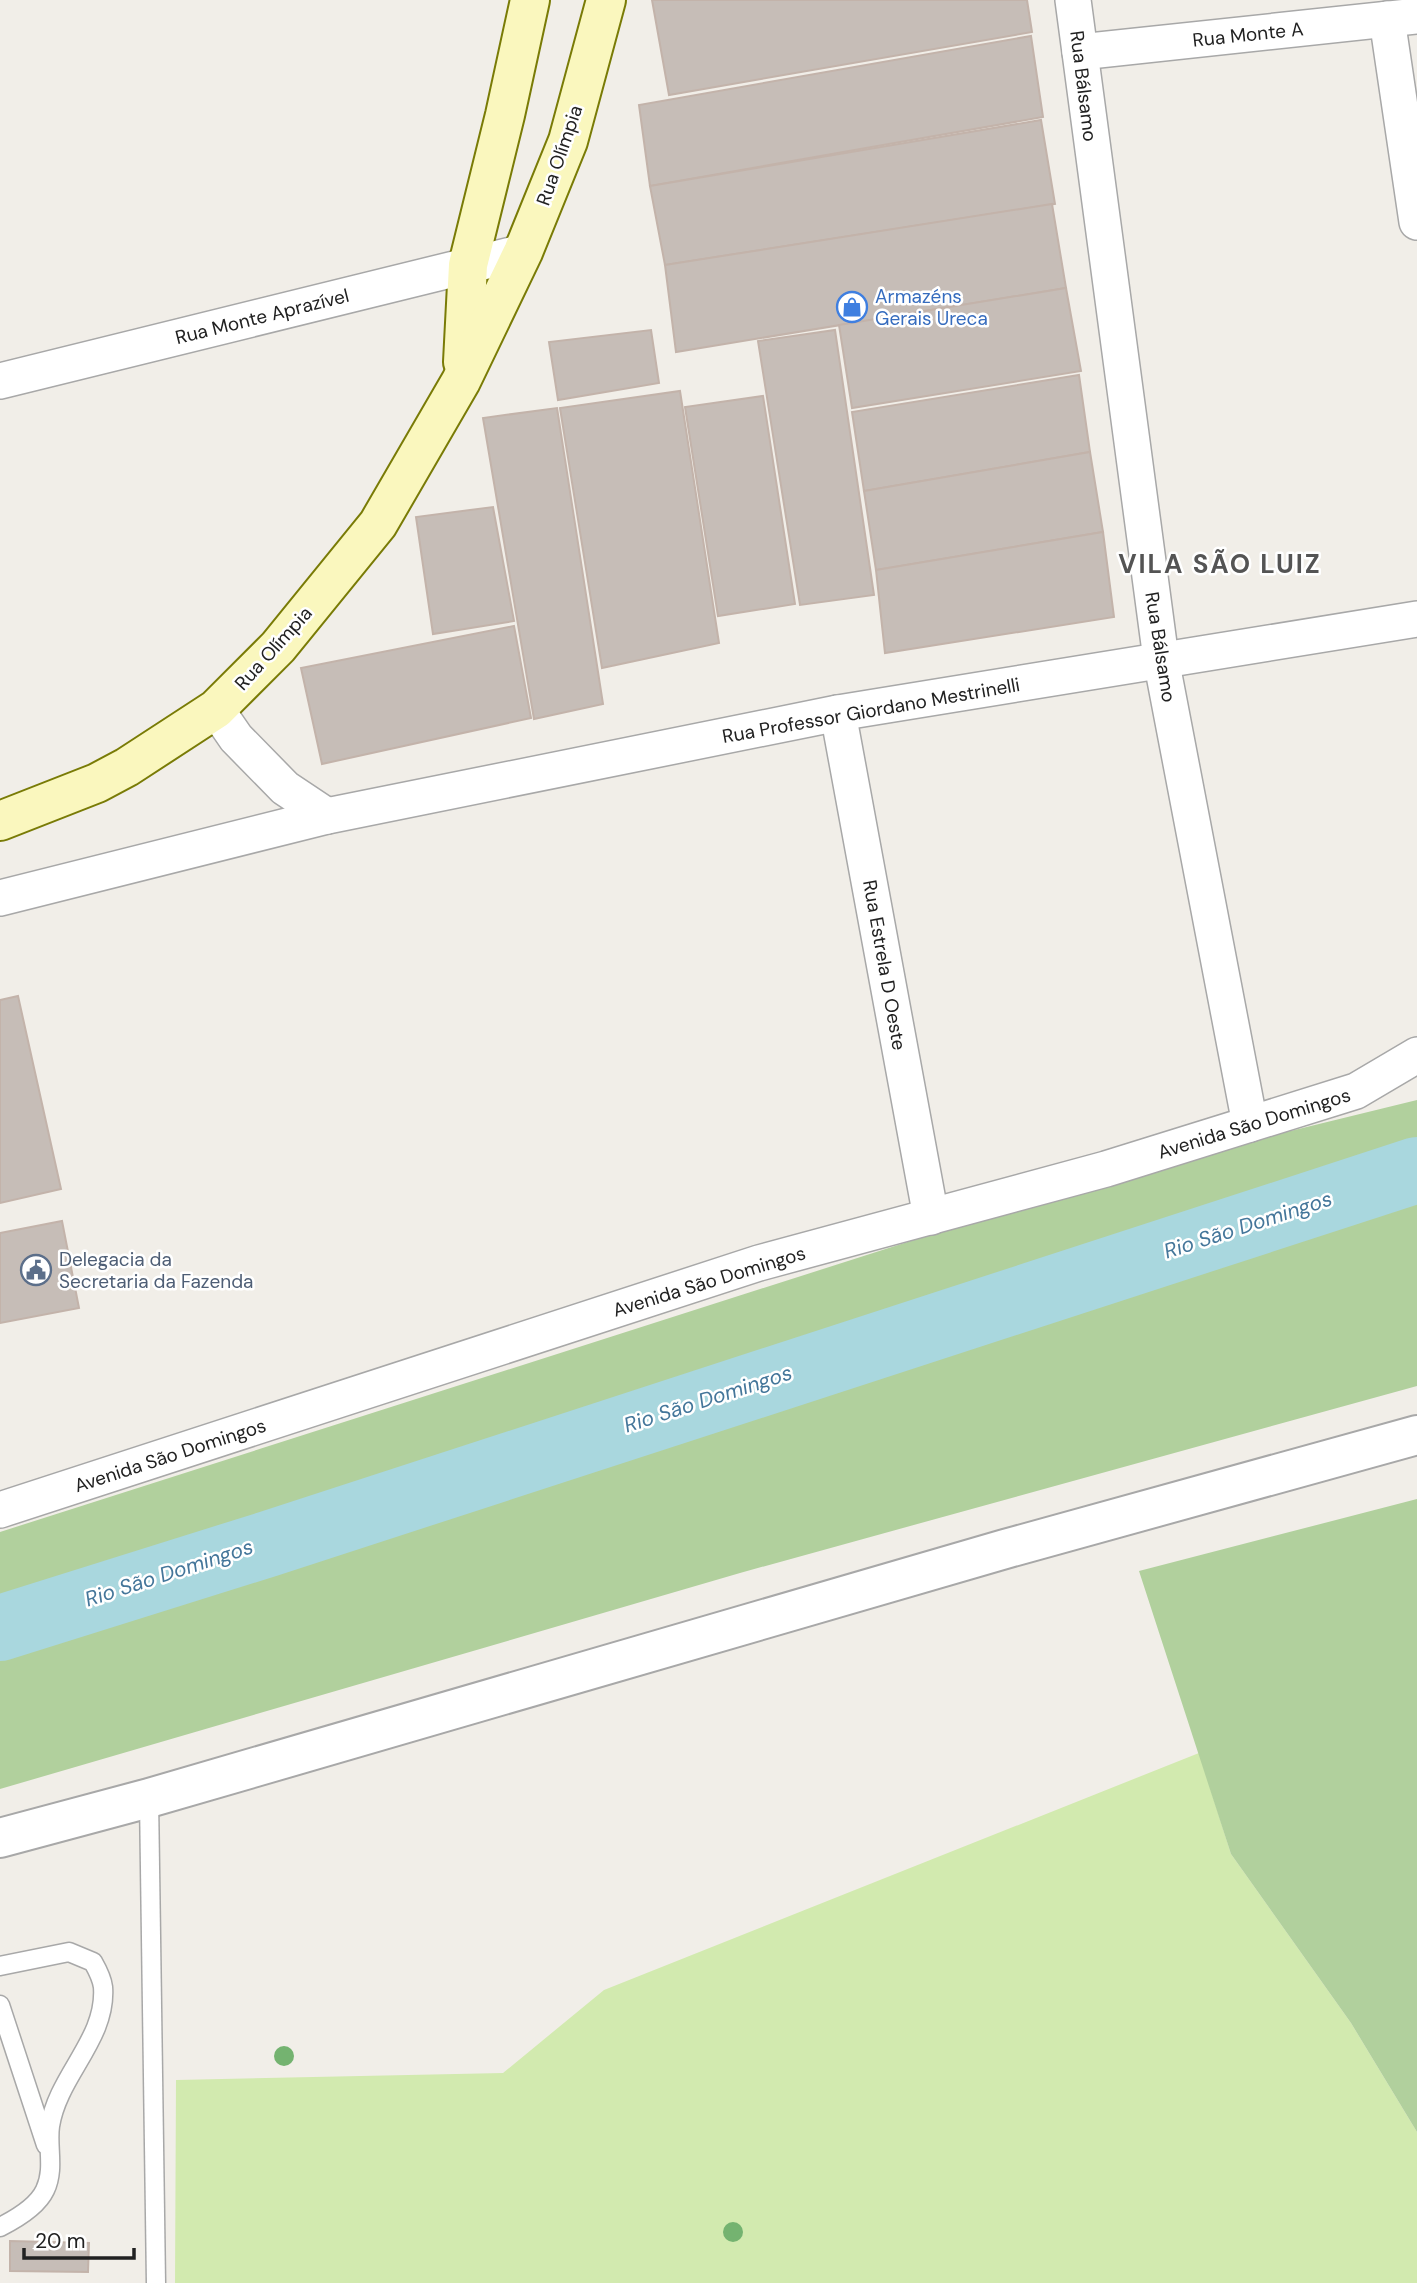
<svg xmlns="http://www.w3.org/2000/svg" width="1417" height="2283" viewBox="0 0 1417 2283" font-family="'DM Sans',sans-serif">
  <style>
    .grass { fill: #d2eaaf }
    .forest { fill: #b1d09d }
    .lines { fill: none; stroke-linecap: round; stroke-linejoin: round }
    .river { stroke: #a9d7de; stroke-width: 66 }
    .building { fill: #c6bdb7; stroke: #c3b3aa; stroke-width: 2 }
    .service-casing { stroke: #a8a8a8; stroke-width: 21 }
    .minor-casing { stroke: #a8a8a8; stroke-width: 38 }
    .tertiary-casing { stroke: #a8a8a8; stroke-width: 42 }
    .secondary-casing { stroke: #797b06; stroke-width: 42 }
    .service { stroke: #fff; stroke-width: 18 }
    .minor { stroke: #fff; stroke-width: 35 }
    .tertiary { stroke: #fff; stroke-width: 38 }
    .secondary { stroke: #faf7be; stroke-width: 38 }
    .tree { fill: #74b370 }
    .labels { text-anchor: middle; stroke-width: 5; stroke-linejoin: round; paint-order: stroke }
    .street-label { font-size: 19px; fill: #212121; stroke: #fff }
    .shop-label { font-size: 19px; fill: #366cbe; stroke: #fff; text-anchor: start }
    .service-label { font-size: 19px; fill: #4e5e75; stroke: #fff; text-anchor: start }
    .water-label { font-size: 21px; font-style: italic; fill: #44769a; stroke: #fff }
    .district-label { font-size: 26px; font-weight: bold; letter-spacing: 2px; fill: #545454; stroke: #fff }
  </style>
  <rect width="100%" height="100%" fill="#f1eee8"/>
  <!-- grass -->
  <polygon class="grass" points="1199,1753 1231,1854 1351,2023 1417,2132 1417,2283 175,2283 176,2080 503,2073 604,1990"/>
  <!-- forest -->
  <g class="forest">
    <polygon points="1417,1100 1417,1386 740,1573 0,1789 0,1532 920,1238 1266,1137"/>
    <polygon points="1417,1499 1417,2132 1351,2023 1231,1854 1139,1571"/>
  </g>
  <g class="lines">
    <!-- river -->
    <polyline class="river" points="0,1628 268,1544 1417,1170"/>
  </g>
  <!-- building -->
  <g class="building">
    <polygon points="652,0 1027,0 1032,32 669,95"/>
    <polygon points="1031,36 1043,117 650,186 639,105"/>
    <polygon points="1041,120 1055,204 665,265 650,186"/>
    <polygon points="1052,204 1066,288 676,352 665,265"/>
    <polygon points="1066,288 1081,371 852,408 839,325"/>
    <polygon points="651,330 659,383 558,400 549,342"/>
    <polygon points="835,330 874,595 800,605 758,341"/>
    <polygon points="1079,375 1090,452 864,491 852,412"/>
    <polygon points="680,391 719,643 602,668 560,408"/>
    <polygon points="763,396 795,604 718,616 685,407"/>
    <polygon points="557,408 603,704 534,719 483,418"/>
    <polygon points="1090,452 1103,532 876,570 864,491"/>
    <polygon points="493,507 514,621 433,634 416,517"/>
    <polygon points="1103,532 1114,617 885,653 876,570"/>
    <polygon points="514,626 531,718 322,764 301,668"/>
    <polygon points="18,996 61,1189 0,1203 0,1000"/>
    <polygon points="62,1221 79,1308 0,1323 0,1233"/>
    <polygon points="10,2241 89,2243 88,2272 10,2271"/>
  </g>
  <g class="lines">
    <!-- service casing -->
    <g class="service-casing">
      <g id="service">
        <polyline points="149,1798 156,2283"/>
        <path d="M0,1966L69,1952L93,1962C97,1969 102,1979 103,1987C107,2039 58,2075 50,2126C47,2147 55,2169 45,2190C37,2207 16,2219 0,2227"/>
        <polyline points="0,2005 46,2145"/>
      </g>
    </g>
    <!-- minor casing -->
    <g class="minor-casing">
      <g id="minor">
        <polyline points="1073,0 1161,659 1250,1124"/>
        <polyline points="1387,19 1417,222"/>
        <polyline points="1080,52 1417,16"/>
        <polyline points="0,381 523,252"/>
        <polyline points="216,709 236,738 285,788 327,816"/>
        <polyline points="838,713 931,1217"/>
        <polyline points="0,898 327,816 838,713 1417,619"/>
        <polyline points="0,1510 759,1263 1106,1169 1356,1091 1417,1055"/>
      </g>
    </g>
    <!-- tertiary casing -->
    <g class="tertiary-casing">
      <polyline id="tertiary" points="0,1838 149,1798 1005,1549 1417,1435"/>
    </g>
    <!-- secondary casing -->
    <g class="secondary-casing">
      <g id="secondary">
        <polyline points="463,362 468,265 505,115 530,0"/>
        <polyline points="0,821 97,783 127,767 216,709 278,647 378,524 461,381 523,252 568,141 606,0"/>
      </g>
    </g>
    <!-- service -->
    <use href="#service" class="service"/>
    <!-- minor -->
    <use href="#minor" class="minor"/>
    <!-- tertiary -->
    <use href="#tertiary" class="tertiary"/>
    <!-- secondary -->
    <use href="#secondary" class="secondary"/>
  </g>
  <!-- trees -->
  <g class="tree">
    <circle cx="284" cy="2056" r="10"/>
    <circle cx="733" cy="2232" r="10"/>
  </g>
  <!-- icons -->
  <defs>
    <g id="shop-ring" transform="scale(1.575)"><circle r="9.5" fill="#fff" stroke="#3f7fe0" stroke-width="1.5"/><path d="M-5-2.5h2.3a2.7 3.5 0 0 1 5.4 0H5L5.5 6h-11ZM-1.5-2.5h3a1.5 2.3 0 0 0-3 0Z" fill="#3f7fe0"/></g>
    <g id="civic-ring" transform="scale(1.575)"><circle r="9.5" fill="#fff" stroke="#5c6f8a" stroke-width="1.5"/><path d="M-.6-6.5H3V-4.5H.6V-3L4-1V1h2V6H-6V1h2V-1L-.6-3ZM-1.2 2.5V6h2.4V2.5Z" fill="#5c6f8a"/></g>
  </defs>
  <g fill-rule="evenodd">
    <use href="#shop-ring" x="852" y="307"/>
    <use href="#civic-ring" x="36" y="1270"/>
  </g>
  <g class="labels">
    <!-- street labels -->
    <g class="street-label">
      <text transform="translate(1248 34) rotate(-6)" y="7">Rua Monte A</text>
      <text transform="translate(1084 86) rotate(83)" y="7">Rua Bálsamo</text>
      <text transform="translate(559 155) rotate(-71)" y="7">Rua Olímpia</text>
      <text transform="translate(262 316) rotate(-14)" y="7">Rua Monte Aprazível</text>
      <text transform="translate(1161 647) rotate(81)" y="7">Rua Bálsamo</text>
      <text transform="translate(273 648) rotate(-48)" y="7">Rua Olímpia</text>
      <text transform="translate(871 710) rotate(-10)" y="7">Rua Professor Giordano Mestrinelli</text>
      <text transform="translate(885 965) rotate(80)" y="7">Rua Estrela D Oeste</text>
      <text transform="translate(1254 1123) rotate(-17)" y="7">Avenida São Domingos</text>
      <text transform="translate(709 1281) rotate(-17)" y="7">Avenida São Domingos</text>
      <text transform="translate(170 1455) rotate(-18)" y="7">Avenida São Domingos</text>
    </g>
    <!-- shop labels -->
    <g class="shop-label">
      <text x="875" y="303">Armazéns<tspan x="875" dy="22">Gerais Ureca</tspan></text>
    </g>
    <!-- service labels -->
    <g class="service-label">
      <text x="59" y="1266">Delegacia da<tspan x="59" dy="22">Secretaria da Fazenda</tspan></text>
    </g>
    <!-- water labels -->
    <g class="water-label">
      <text transform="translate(1248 1225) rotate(-18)" y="7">Rio São Domingos</text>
      <text transform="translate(708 1399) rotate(-18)" y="7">Rio São Domingos</text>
      <text transform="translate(169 1573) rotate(-18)" y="7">Rio São Domingos</text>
    </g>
    <!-- district labels -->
    <g class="district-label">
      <text x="1220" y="573">VILA SÃO LUIZ</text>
    </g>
  </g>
  <!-- scale -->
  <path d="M24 2248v10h110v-10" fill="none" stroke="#212121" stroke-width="3.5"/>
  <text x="35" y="2248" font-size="21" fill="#212121" stroke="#ffffff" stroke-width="5" paint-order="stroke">20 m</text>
</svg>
